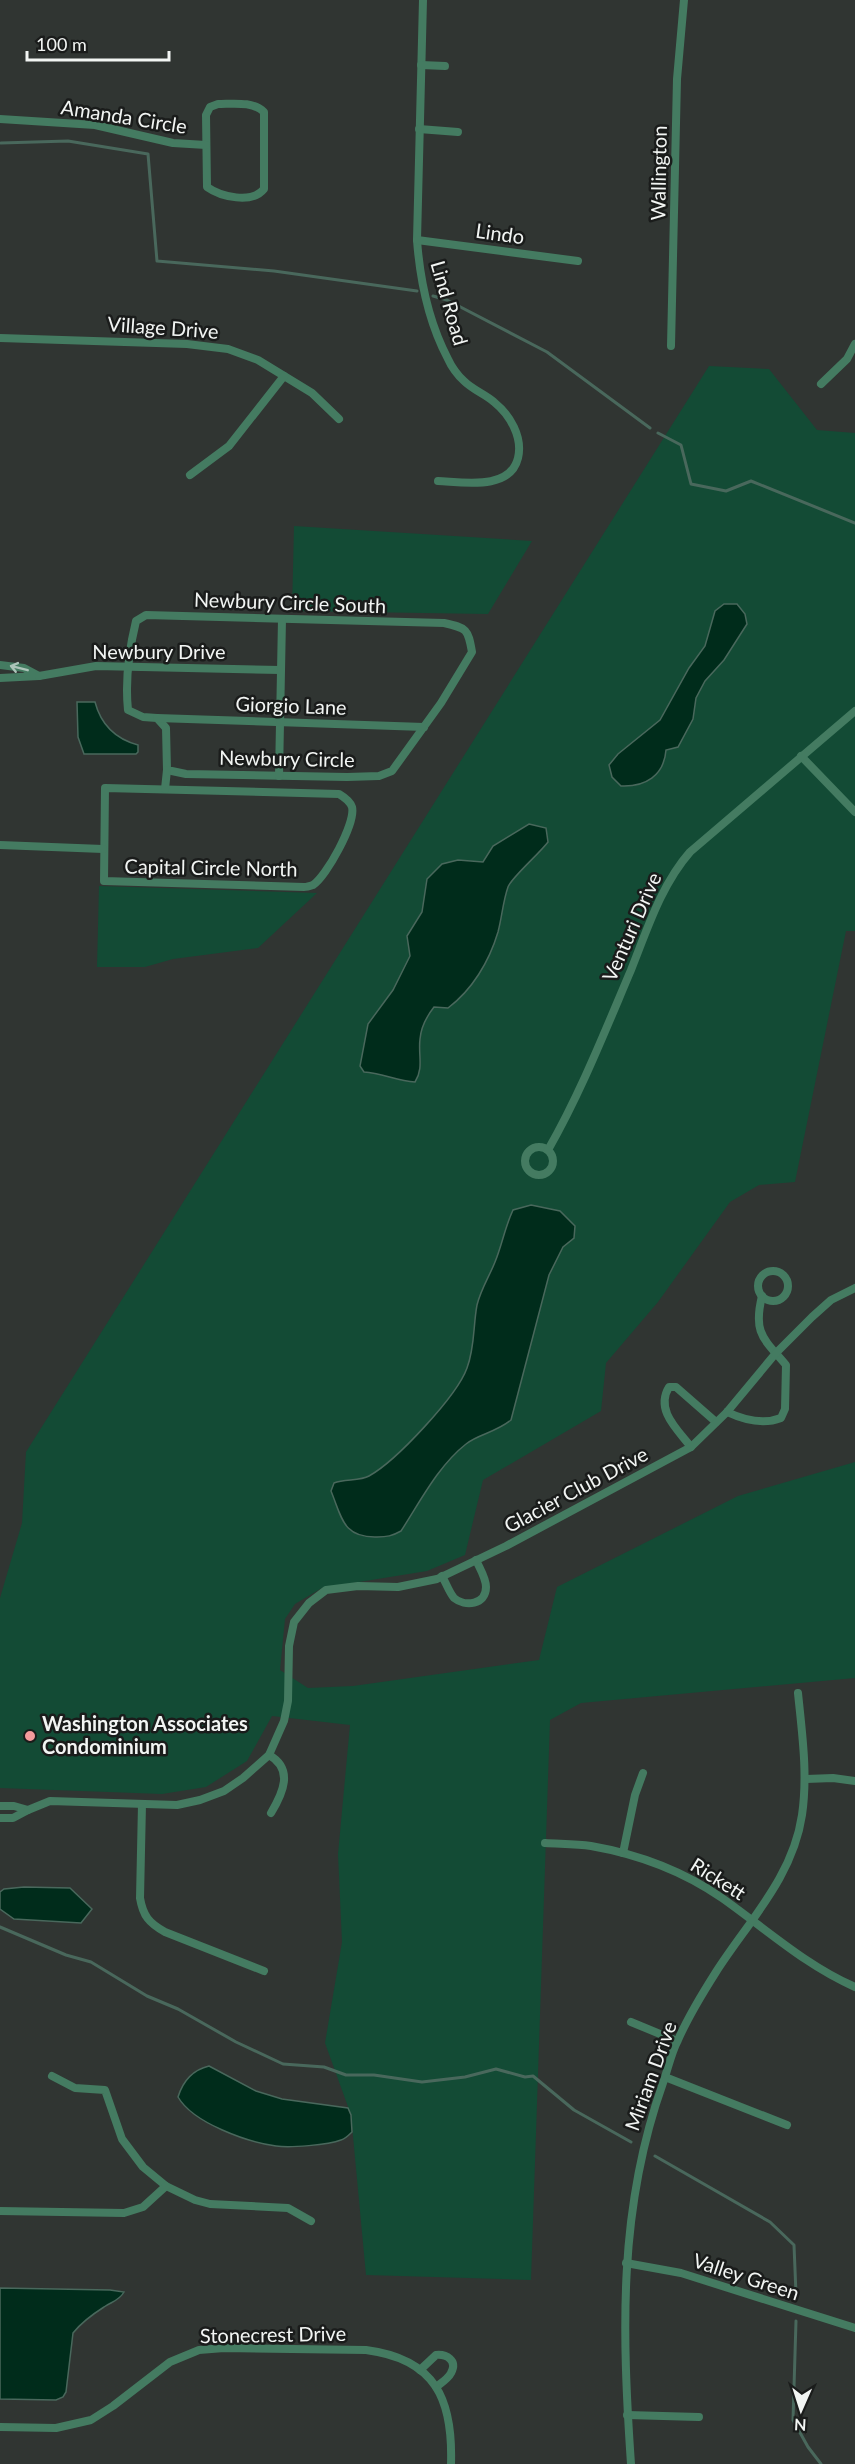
<svg xmlns="http://www.w3.org/2000/svg" width="855" height="2464" viewBox="0 0 855 2464" font-family="Lato,sans-serif">
  <style>
    .green { fill: #134b35 }
    .water { fill: #002c1b; stroke: #49685c; stroke-width: 1.5 }
    .lines { fill: none; stroke-linecap: round; stroke-linejoin: round }
    .stream { stroke: #49685c; stroke-width: 3 }
    .street { stroke: #447b61; stroke-width: 8 }
    .oneway { stroke: #acc4b9 }
    .poi-dot { fill: #f59b9c; stroke: #1a1c1b; stroke-width: 2 }
    .labels { text-anchor: middle; stroke-width: 5; stroke-linejoin: round; paint-order: stroke }
    .street-label { font-size: 20px; fill: #f2f5f3; stroke: #1a1c1b }
    .poi-label { font-size: 20px; font-weight: bold; fill: #f2f5f3; stroke: #1a1c1b; text-anchor: start }
  </style>
  <rect width="100%" height="100%" fill="#303532"/>
  <!-- green -->
  <g class="green">
    <polygon points="709,366 769,369 817,430 855,433 855,931 846,931 795,1182 759,1185 730,1202 658,1302 606,1363 601,1411 483,1480 465,1555 427,1571 322,1588 295,1604 285,1619 280,1670 308,1688 353,1686 539,1660 557,1587 738,1496 855,1462 855,1678 581,1703 550,1720 531,2280 366,2275 351,2115 325,2043 342,1942 338,1854 350,1725 272,1716 247,1761 206,1787 162,1794 0,1788 0,1598 22,1523 26,1452"/>
    <polygon points="294,526 532,541 488,614 292,611"/>
    <polygon points="99,886 317,893 258,948 173,959 145,967 97,967"/>
  </g>
  <!-- water -->
  <g class="water">
    <path d="M724,604H737L745,614L747,624L724,660L705,681L696,698L693,719L678,747L666,750C664,776 645,787 621,786L612,777L609,765L618,754L660,720L689,668L705,646L715,611Z"/>
    <path d="M77,702H95C101,725 116,739 138,745V752L136,754H84L78,737Z"/>
    <path d="M529,824L546,828L548,842C540,853 511,878 508,887C503,901 502,917 498,932C489,962 472,990 448,1008L434,1007C427,1016 421,1027 420,1039C418,1055 424,1068 415,1082C397,1081 382,1073 364,1072L360,1066L368,1024L393,990L410,956L407,936L422,912L427,879L442,864L458,860L483,862L493,846Z"/>
    <path d="M531,1205L560,1211L575,1226L574,1238L563,1247L549,1275L511,1420C495,1433 478,1434 466,1444C438,1466 420,1502 401,1531C392,1536 387,1537 377,1537C343,1538 342,1518 331,1491L334,1483C345,1479 360,1481 369,1476C396,1461 457,1396 467,1368C475,1347 473,1326 477,1305C481,1289 489,1277 495,1262C502,1245 505,1227 513,1210Z"/>
    <polygon points="24,1887 70,1888 92,1909 81,1923 14,1919 0,1909 0,1892 4,1889"/>
    <path d="M209,2066L256,2091L282,2099L348,2108L351,2115L352,2132C349,2135 345,2139 341,2140C328,2145 290,2148 276,2146C247,2142 193,2123 178,2097C183,2081 192,2070 209,2066Z"/>
    <path d="M0,2288L110,2290L124,2292C119,2301 111,2302 104,2307C93,2314 81,2323 73,2333L66,2392L63,2397L56,2400L0,2399Z"/>
  </g>
  <g class="lines">
    <!-- stream -->
    <g class="stream">
      <polyline points="1,143 68,141 148,154 157,261 274,271 417,291"/>
      <polyline points="433,296 447,300 547,352 650,428"/>
      <polyline points="658,433 681,445 691,484 726,491 751,481 855,523"/>
      <polyline points="0,1927 66,1955 91,1962 147,1996 178,2009 236,2042 283,2064 324,2067 346,2075 374,2075 422,2082 465,2077 496,2069 525,2077 533,2076 574,2110 631,2142"/>
      <polyline points="655,2156 770,2222 794,2245 796,2294"/>
      <polyline points="796,2321 793,2420 808,2447 821,2464"/>
    </g>
    <!-- street -->
    <g class="street">
      <path d="M423,0L417,240C420,280 429,323 448,359C451,366 458,376 464,381C473,390 485,394 494,402C510,415 523,437 518,458C510,491 463,482 438,481"/>
      <polyline points="421,65 445,66"/>
      <path d="M218,104C233,104 253,101 264,112V189C252,204 221,197 207,187L206,115L210,107Z"/>
      <polyline points="0,119 95,125 173,143 206,145"/>
      <polyline points="419,129 458,132"/>
      <polyline points="417,240 578,261"/>
      <polyline points="0,338 187,344 228,349 258,360 312,393 339,419"/>
      <polyline points="671,346 677,79 684,0"/>
      <polyline points="821,384 847,359 855,344"/>
      <polyline points="190,475 229,446 284,376"/>
      <path d="M146,615L444,623C467,628 468,629 472,652L441,703L392,771L379,776L347,777L186,774L167,770L166,728L157,718L143,717L128,710C125,681 129,650 136,621Z"/>
      <polyline points="0,665 24,668 39,676 0,678"/>
      <polyline points="39,676 96,666 280,670"/>
      <polyline points="157,718 424,727"/>
      <polyline points="801,756 855,812"/>
      <polyline points="279,776 282,619"/>
      <path d="M105,788L339,794C344,797 350,801 352,807C356,823 326,877 313,885C310,886 307,887 304,887L104,881Z"/>
      <polyline points="165,789 167,770"/>
      <polyline points="0,845 103,849"/>
      <circle cx="539" cy="1161" r="14"/>
      <path d="M548,1150C581,1092 605,1031 631,970C647,930 661,885 690,852L855,711"/>
      <circle cx="773" cy="1286" r="15"/>
      <path d="M727,1412C744,1420 763,1425 781,1418L785,1409L786,1365C763,1338 753,1333 762,1296"/>
      <path d="M691,1447C677,1429 655,1410 669,1387H676L716,1422"/>
      <path d="M442,1576C446,1583 449,1592 454,1598C465,1607 486,1605 486,1587C486,1578 480,1569 476,1560"/>
      <path d="M269,1755C294,1769 283,1793 271,1813"/>
      <polyline points="806,1779 833,1778 855,1781"/>
      <path d="M142,1804L140,1898C143,1916 149,1923 165,1932L264,1971"/>
      <polyline points="0,1806 14,1806 28,1810 13,1818 0,1818"/>
      <polyline points="28,1810 50,1801 177,1805 200,1800 224,1791 243,1778 269,1755 284,1721 288,1701 289,1646 294,1622 309,1603 326,1590 358,1586 398,1587 437,1579 506,1546 691,1447 727,1412 776,1353 812,1317 831,1300 855,1288"/>
      <path d="M545,1843C560,1844 576,1844 591,1846C637,1854 683,1871 722,1898C766,1929 805,1965 855,1987"/>
      <polyline points="623,1853 635,1795 643,1773"/>
      <polyline points="631,2022 677,2041"/>
      <polyline points="52,2076 75,2088 105,2090 122,2139 143,2167 166,2186 195,2200 210,2204 288,2208 311,2221"/>
      <polyline points="665,2077 787,2125"/>
      <polyline points="0,2211 124,2213 143,2207 166,2186"/>
      <polyline points="626,2263 681,2273 855,2328"/>
      <path d="M420,2370L436,2355C446,2354 458,2360 451,2373C448,2379 441,2383 436,2387"/>
      <polyline points="627,2415 699,2417"/>
      <path d="M0,2427L56,2428L91,2420L113,2406L170,2362L199,2350L224,2348L366,2350C436,2359 453,2400 451,2464"/>
      <path d="M631,2464C622,2332 618,2209 663,2083C668,2069 671,2053 678,2040C688,2017 702,1994 716,1972C748,1922 793,1877 802,1815C808,1774 802,1733 798,1693"/>
    </g>
  </g>
  <!-- one-way arrows -->
  <defs><path id="oneway-shaft" d="M-6 0H5M1.5-3L5.5 0L1.5 3" fill="none" stroke-width="1.6" stroke-linecap="round" stroke-linejoin="round" transform="scale(1.5)"/></defs>
  <use class="oneway" href="#oneway-shaft" transform="translate(19 668) rotate(-166)"/>
  <!-- markers -->
  <circle class="poi-dot" cx="30" cy="1736" r="6"/>
  <g class="labels">
    <!-- street labels -->
    <g class="street-label">
      <text transform="translate(124 117) rotate(9)" y="7">Amanda Circle</text>
      <text transform="translate(659 173) rotate(-89)" y="7">Wallington</text>
      <text transform="translate(500 234) rotate(8)" y="7">Lindo</text>
      <text transform="translate(449 303) rotate(74)" y="7">Lind Road</text>
      <text transform="translate(163 328) rotate(4)" y="7">Village Drive</text>
      <text transform="translate(290 603) rotate(2)" y="7">Newbury Circle South</text>
      <text x="159" y="659">Newbury Drive</text>
      <text transform="translate(291 706) rotate(2)" y="7">Giorgio Lane</text>
      <text transform="translate(287 759) rotate(1)" y="7">Newbury Circle</text>
      <text transform="translate(211 868) rotate(1)" y="7">Capital Circle North</text>
      <text transform="translate(632 927) rotate(-66)" y="7">Venturi Drive</text>
      <text transform="translate(576 1490) rotate(-28)" y="7">Glacier Club Drive</text>
      <text transform="translate(718 1879) rotate(32)" y="7">Rickett</text>
      <text transform="translate(651 2076) rotate(-70)" y="7">Miriam Drive</text>
      <text transform="translate(746 2277) rotate(18)" y="7">Valley Green</text>
      <text transform="translate(273 2335) rotate(-1)" y="7">Stonecrest Drive</text>
    </g>
    <!-- poi labels -->
    <g class="poi-label">
      <text x="42" y="1731">Washington Associates<tspan x="42" dy="23">Condominium</tspan></text>
    </g>
  </g>
  <!-- north arrow -->
  <g transform="translate(801 2410) rotate(183)" stroke="#1a1c1b" stroke-width="4.5" paint-order="stroke">
  <path d="M0-4.5L10 22L0 15L-10 22Z" fill="#f2f5f3"/>
  <text y="-9" font-size="16" font-weight="bold" text-anchor="middle" fill="#f2f5f3">N</text>
  </g>
  <!-- scale -->
  <path d="M27 51v9h142v-9" fill="none" stroke="#f2f5f3" stroke-width="3"/>
  <text x="36" y="51" font-size="18" fill="#f2f5f3" stroke="#1a1c1b" stroke-width="4.5" paint-order="stroke">100 m</text>
</svg>
